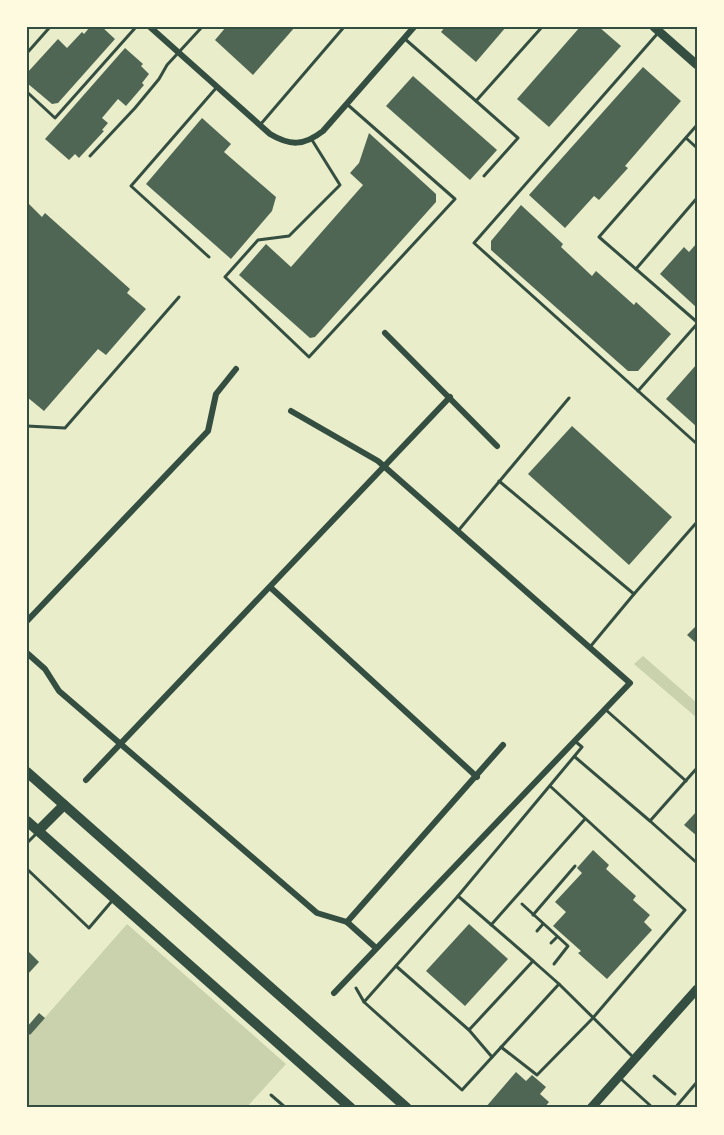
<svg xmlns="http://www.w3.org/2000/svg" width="724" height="1135" viewBox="0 0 724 1135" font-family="'Work Sans',sans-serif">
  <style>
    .green { fill: #cad2ad }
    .building { fill: #4f6655 }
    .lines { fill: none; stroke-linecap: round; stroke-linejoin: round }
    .path { stroke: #344e41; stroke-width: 3 }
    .service { stroke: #344e41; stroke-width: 3 }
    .minor { stroke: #344e41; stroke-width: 6 }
    .secondary { stroke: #344e41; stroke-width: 9 }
    .primary { stroke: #344e41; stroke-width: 10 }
    .neatline { fill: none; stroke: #344e41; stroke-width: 2 }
  </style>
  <rect width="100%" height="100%" fill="#e9edc9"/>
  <!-- green -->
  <g class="green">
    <polygon points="643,656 697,703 697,718 634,664"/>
    <polygon points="127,924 286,1064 246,1108 27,1108 27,1038"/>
  </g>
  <!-- building -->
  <g class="building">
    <polygon points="90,27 102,27 115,39 58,103 52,104 27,83 27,73 58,39 67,48 82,32 84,34"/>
    <polygon points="226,27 295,27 253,75 215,40"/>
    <polygon points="445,27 506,27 476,62 441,32"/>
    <polygon points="580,27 599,27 621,46 549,127 517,99"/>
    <polygon points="125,48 143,64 141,66 149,74 142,83 144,85 126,106 118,99 102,118 108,123 102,130 104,131 79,158 75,154 69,160 45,139"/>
    <polygon points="643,67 681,101 625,166 628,168 599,200 594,196 565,228 529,195"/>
    <polygon points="413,76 497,150 470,180 386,106"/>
    <polygon points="202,118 231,144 224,152 276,197 272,211 231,259 146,184"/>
    <polygon points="369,133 436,194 436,202 315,337 310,338 239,275 266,244 291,267 363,185 350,173 359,163"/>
    <polygon points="27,202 42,217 45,213 130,289 127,293 146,309 106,355 98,349 44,411 27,397"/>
    <polygon points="521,205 563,244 561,247 592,276 596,271 634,305 636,302 671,334 638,371 628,371 491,250 491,241"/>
    <polygon points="697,243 697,308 660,274 684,247 689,252"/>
    <polygon points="697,364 697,427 666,399"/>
    <polygon points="572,426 672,517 629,565 528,474"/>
    <polygon points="697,625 697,644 687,635"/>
    <polygon points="697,811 697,836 684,825"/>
    <polygon points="593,850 609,865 606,869 636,896 633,900 650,915 644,922 652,930 607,979 578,953 581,951 553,926 566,912 555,902 582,873 577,868"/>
    <polygon points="469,924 508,959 465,1006 426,971"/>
    <polygon points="27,950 39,962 27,975"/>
    <polygon points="39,1013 45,1018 30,1035 27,1032 27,1027"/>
    <polygon points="516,1072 526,1081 532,1075 546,1087 540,1094 549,1102 544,1108 485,1108"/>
  </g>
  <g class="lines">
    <!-- path -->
    <g class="path">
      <polyline points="522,904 568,946 554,964"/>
      <polyline points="533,915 575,866"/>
      <polyline points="537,931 543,924"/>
      <polyline points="551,943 557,937"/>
      <polyline points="654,1076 675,1094"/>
    </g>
    <!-- service -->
    <g class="service">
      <polyline points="658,33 474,243 697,444"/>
      <polyline points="405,39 476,101 542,27"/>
      <polyline points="27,53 50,27"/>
      <polyline points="27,92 55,118 136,27"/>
      <polyline points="476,101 518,138 484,176"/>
      <polyline points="260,125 344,27"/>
      <polyline points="697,125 599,237 697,322"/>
      <polyline points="686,138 697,148"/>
      <polyline points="312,140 340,185 289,236 258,240 225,277 309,357 455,199 348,105"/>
      <polyline points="90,156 135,108 159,79 167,65 202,27"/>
      <polyline points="209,257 131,186 217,87"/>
      <polyline points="636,269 697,198"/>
      <polyline points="638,391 697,324"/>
      <polyline points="27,426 65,428 179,297"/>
      <polyline points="499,481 634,594 590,647"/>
      <polyline points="458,531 569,398"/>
      <polyline points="634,594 697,522"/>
      <polyline points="606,710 686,781"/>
      <polyline points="575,757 650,821 697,768"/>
      <polyline points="650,821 697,863"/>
      <polyline points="27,843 37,833"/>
      <polyline points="27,869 89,928 112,901"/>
      <polyline points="458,896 533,961"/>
      <polyline points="491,925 585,819"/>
      <polyline points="396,966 469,1030 492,1057"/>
      <polyline points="356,988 364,1002 458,896 582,747 576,742"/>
      <polyline points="364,1002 462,1090 559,984 633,1057"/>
      <polyline points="469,1030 533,961 559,984"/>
      <polyline points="501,1047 537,1075 592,1019 685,910 550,786"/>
      <polyline points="621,1079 653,1108"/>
      <polyline points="271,1095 286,1108"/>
      <polyline points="675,1108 697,1082"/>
    </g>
    <!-- minor -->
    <g class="minor">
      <path d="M150,27L270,134C290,146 304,146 323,131L414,27"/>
      <polyline points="385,333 497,446"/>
      <polyline points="291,411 378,461 630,683 334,993"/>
      <polyline points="270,587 477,777"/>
      <polyline points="27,621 208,431 216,394 236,369"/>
      <polyline points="27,653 45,669 59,691 317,913 347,922 376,948"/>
      <polyline points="86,780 450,397"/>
      <polyline points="347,922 503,745"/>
    </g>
    <!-- secondary -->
    <g class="secondary">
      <polyline points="654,27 697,65"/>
      <polyline points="591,1108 697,989"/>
    </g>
    <!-- primary -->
    <g class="primary">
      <polyline points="27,772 407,1108"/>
      <polyline points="27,821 351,1108"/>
      <polyline points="38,831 64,805"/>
    </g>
  </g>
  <!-- border -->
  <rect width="724" height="1135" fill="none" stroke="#fefae0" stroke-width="57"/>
  <rect x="28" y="28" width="668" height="1078" class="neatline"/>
</svg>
